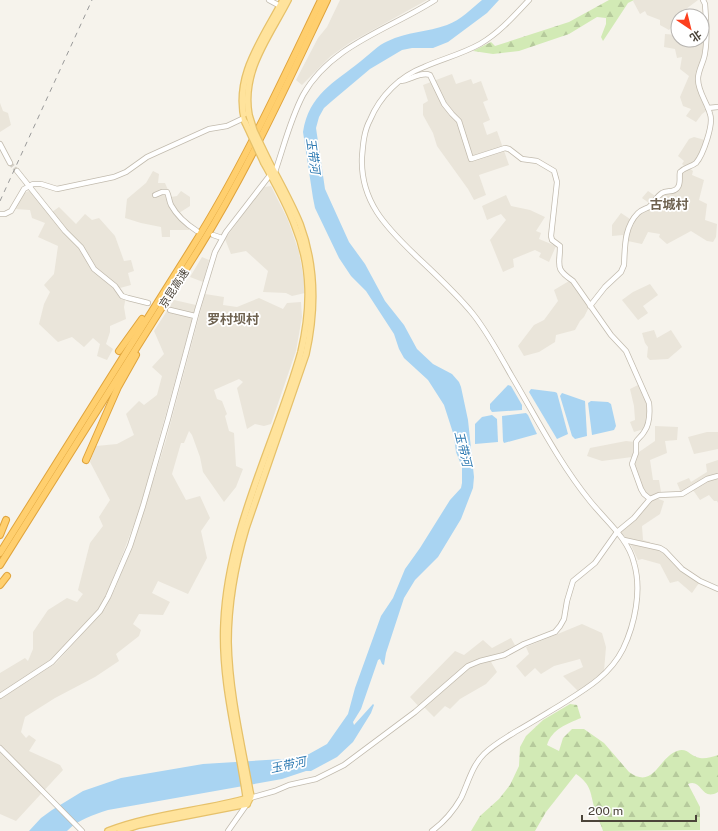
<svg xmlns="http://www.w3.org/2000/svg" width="718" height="831" viewBox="0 0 718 831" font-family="'Public Sans','Noto Sans SC',sans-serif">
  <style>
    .residential { fill: #eae5da }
    .forest { fill: url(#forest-firs) }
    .water { fill: #a9d4f2 }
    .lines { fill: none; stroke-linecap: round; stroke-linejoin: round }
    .minor-tunnel { stroke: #d4d0c8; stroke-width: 4.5; stroke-dasharray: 4.5 2; stroke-linecap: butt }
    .minor-casing { stroke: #c2bbae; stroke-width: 6 }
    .major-casing { stroke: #e6c16a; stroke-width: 8 }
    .highway-casing { stroke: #e0a43c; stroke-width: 8 }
    .minor { stroke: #fff; stroke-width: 4.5 }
    .major { stroke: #ffe39c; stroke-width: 5.5 }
    .highway { stroke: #ffcf6e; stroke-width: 6 }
    .rail { stroke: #9a9a9a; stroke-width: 1; stroke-dasharray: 5 5; stroke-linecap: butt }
    .major-bridge-casing { stroke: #e6c16a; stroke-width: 8; stroke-linecap: butt }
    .major-bridge { stroke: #ffe39c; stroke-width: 5.5 }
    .labels { text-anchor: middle; stroke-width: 3.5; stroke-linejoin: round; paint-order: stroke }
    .street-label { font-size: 11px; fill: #4b4439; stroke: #fff }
    .water-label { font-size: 12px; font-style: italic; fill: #2e7ab2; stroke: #fff }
    .quarter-label { font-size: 13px; font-weight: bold; fill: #6e6250; stroke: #fff }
  </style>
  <defs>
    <pattern id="forest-firs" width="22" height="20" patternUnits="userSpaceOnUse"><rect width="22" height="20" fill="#d2eab5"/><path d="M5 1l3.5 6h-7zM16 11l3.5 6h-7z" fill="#b6ca9c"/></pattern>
  </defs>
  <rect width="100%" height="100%" fill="#f6f3ec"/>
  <!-- residential -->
  <g class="residential">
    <polygon points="340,0 427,0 351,42 331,56 302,85 296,80 318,38 327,27"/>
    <polygon points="634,0 698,0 686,9 681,16 678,16 678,19 669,30 660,25 660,20 647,15 645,11 640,14 633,1"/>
    <polygon points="702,20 706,22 705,44 697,81 706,111 702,114 696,122 686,116 691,109 683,106 680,97 689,76 680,69 682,57 677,58 675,49 664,47 665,34 678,35 678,40 702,40"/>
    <polygon points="452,74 456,84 471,79 473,84 481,81 488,100 483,102 490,120 483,123 487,135 497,131 509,165 479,175 486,195 474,200 468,189 437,146 433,133 423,115 423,104 428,101 423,85"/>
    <polygon points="0,103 3,111 8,113 11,125 0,132"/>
    <polygon points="694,137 705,140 701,153 694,163 685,167 682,164 684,161 678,156 689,139"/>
    <polygon points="689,168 693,171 692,175 704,180 699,200 707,204 705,220 717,224 716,237 713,242 707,241 691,231 667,244 659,237 660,234 648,232 642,244 623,240 623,235 612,236 612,225 621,213 630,219 642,207 648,205 649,203 642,198 648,191 658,198 661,194 679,189 682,172"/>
    <polygon points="153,171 159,174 158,183 165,183 171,197 177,196 181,191 190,197 190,206 179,213 189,223 189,230 170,230 170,237 162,237 161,227 141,223 125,218 127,199 146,183"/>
    <polygon points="271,186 288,220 299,252 304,280 305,293 292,296 286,293 263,292 268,271 246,251 231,254 225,239 258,194 264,187"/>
    <polygon points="32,189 52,212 59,207 76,224 85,214 92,220 99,218 115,236 124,261 131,260 134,271 128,273 131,285 120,288 126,296 124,307 126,319 110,326 110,332 106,344 113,349 107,360 97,356 100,344 93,338 84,347 72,337 58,342 39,324 44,304 50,292 44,285 54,274 58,246 38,237 45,223 32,218 30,210 15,209 23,194"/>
    <polygon points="506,195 511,206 530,210 545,217 536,231 541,233 539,239 556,246 549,262 539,257 541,253 535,250 513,259 514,267 503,272 490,240 506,220 501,214 487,220 482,206"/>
    <polygon points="202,257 209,260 203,282 190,277"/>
    <polygon points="569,281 573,284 589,307 584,317 580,321 575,330 556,335 555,342 539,352 524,356 518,346 534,325 544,320 558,301 554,290"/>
    <polygon points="650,284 658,295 643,306 648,313 638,320 622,300 633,292"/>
    <polygon points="205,294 224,297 223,305 237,307 259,298 283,309 287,303 301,302 302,317 296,351 271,424 264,426 255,424 247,429 237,388 243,382 239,379 214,390 217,399 222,401 227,414 225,416 229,431 234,433 236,466 243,469 236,487 224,502 203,472 200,457 192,435 189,431 184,443 181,443 172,474 186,500 200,496 210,518 201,531 207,558 188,594 158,581 152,593 170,602 163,615 139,614 133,624 141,630 139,636 116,654 119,661 95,677 55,698 25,717 21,732 26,738 29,735 36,740 29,751 60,765 63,770 16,821 0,814 0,699 56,663 105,609 115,589 135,539 166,440"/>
    <polygon points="174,300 196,305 139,511 120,561 104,600 96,613 50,660 0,693 0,673 25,658 28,661 33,649 33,632 48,610 67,598 77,602 83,594 78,590 90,543 103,526 99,517 110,500 90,462 96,446 117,444 134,435 126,414 139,401 144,405 157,395 162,376 152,367 164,354 154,331"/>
    <polygon points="654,330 657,338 671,330 682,347 668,359 650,360 647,357 648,347 645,343 642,333"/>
    <polygon points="640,384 649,407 647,420 644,429 634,432 630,422 635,420 634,406 630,389"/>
    <polygon points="655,426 678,427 677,440 665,441 667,453 650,460 653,480 659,480 661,492 650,497 643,492 633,463 639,452 655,441"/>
    <polygon points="707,432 718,432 718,449 694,454 688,437"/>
    <polygon points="626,441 635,442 635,451 632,457 602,461 587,456 590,448"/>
    <polygon points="718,460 718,503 717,501 714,501 709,495 700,500 693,490 682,495 677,483 689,478 691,482 707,472 706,464"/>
    <polygon points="656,498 664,501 660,514 642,526 643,540 650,542 650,545 660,546 685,569 701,580 692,593 678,581 670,583 660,564 642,559 638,560 630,543 620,531 650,500"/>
    <polygon points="582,624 602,633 606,647 604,671 578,691 563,676 583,667 580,659 554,666 541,674 535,668 525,677 516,666 529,654 526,647"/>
    <polygon points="511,638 516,647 513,653 491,662 497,672 486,684 460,699 450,709 445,706 434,717 424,707 421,709 410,697 455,651 464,655 483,640 492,648"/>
  </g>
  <!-- forest -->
  <g class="forest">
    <polygon points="609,0 634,0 628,3 603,41 601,37 606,24 606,18 597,17 569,34 519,51 493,54 473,51 491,42 495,46 569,22"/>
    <path d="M570,704L577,705L581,718C567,724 552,729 547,745L559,751L563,738L572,729H584L604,743L629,772C654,790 658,758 677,751C688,747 690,757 700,758C705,759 712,757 718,755V792C701,802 702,778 688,784L700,807V830L603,831C601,824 597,817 595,810C590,793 592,785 576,774L546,812L535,831H471L480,816L499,799L510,785L519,766L520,747L526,736L543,720Z"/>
  </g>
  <!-- water -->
  <g class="water">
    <path d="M482,0H499L487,13L448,42L433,48H412L402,50L370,69L332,101L324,108L319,117L316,128L325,189L349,242L365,264L385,301L404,325L417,349L433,364L452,374L459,382L461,387L468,420L474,477L473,488L461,519L438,557L415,580L404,598L386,653L384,665L382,664L380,659L378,660L361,709L353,722L354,725L373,704L374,705L371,713L353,742L337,757L311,771H306L282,779L108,810C93,815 79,819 67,831H29L41,818L52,810L83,791L121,778L203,764L299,758L309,754L327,744L348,714L355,688L381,616L393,598L405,569L420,548L450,500L461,488L462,483V467L456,452L454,436L444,405L428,380L404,358L399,349L394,334L366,291L351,276L339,258L315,208L313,198L303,132C309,94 334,83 361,61C370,54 378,45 388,41C406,32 428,32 447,25C461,20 471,9 482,0Z"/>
    <polygon points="508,385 511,386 522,405 522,410 492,412 490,409 490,404"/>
    <polygon points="531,389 555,392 557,393 568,434 557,439 529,392"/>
    <polygon points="562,393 585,401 587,436 575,439 572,436 560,396"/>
    <polygon points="591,401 608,402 611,404 616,426 614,430 592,435 588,403"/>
    <polygon points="526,413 528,415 537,434 504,443 503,441 502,416"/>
    <polygon points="492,415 497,419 498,442 475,444 475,424 482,417"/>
  </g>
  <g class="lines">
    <!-- minor-tunnel -->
    <polyline class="minor-tunnel" points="10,163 17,171"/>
    <!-- minor casing -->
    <g class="minor-casing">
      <g id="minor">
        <polyline points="269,0 282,7"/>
        <path d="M400,81C409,81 421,71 430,75L444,104L452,114L459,121L471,159L505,148L509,149L522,159L537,161L554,171L557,182L551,236L552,240L560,246C560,266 554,268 573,281L611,335L626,351L649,403C650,413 650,424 644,432C642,436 638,438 636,442V453L632,464L641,489L644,494L650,499"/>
        <polyline points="708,108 718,107"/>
        <polyline points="0,144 10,163"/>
        <polyline points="17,171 65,231 81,247 94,269 115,286 122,296 128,298 148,303"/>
        <path d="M275,172C284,146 290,120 303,95C331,45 390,29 435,0"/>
        <path d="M155,195L162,192H167C169,196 169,201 171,205C177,216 186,224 197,231"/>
        <polyline points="0,214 5,214 11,211 24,189 33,184 41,184 57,189 114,177 126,172 147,157 158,152 209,129 227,126 244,118"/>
        <polyline points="213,235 222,238"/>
        <path d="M590,306L605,287L621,272L624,265C625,247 624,227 638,213C641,210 645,209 649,207C654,203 656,197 662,193C667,190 675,193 678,187C681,183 679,177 680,172C685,167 691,167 696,163C703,155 714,124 710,114C707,102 698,92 698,79C698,70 704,62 705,53C708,36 706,20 705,4L703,0"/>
        <polyline points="170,310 195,316"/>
        <polyline points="624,540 660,548 665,551 682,569 700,581 718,589"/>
        <polyline points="0,696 52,662 100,611 108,597 130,546 143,506 168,419 197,311 215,252 226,232 270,175"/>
        <polyline points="0,748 82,831"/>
        <polyline points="250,798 275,791 289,785 316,779 344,765 415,712 468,666 480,661 504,655 524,644 555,632 560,626 564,619 567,601 573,581 595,563 617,532 634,518 650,499 659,495 682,494 707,479 718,476"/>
        <polyline points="228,831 247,804"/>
        <path d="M432,831C444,822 453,812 461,798C468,783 472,766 484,754C493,745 504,739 515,732C531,723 547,713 562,704C586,689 610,675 623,649C635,624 642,590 634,563C628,538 606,521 590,501C559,463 536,417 511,375C499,354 488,333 473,314C456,293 435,274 415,255C386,227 360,201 362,157C363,144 364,131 370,120C380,96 400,76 424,67C442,59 462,54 480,44C499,33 514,16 529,0"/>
      </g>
    </g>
    <!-- major casing -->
    <g class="major-casing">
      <g id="major">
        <path d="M249,115C241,71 269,37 288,0"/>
        <path d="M245,122C233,76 263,39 283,0"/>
        <path d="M247,803C239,743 221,684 224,623C228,528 276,442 301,352C311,309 312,268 295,226C287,204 275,183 264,163"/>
        <path d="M247,804L251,796L250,792C241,742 229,692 228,642C228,603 235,565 246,528L306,354C316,309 316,267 300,224C291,202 279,181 268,160"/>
        <path d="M108,831C151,814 203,811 249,798"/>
        <polyline points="120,831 139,825 247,804"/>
      </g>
    </g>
    <!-- highway casing -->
    <g class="highway-casing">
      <g id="highway">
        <polyline points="119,351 142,319"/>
        <polyline points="86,460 118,387 136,355"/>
        <polyline points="0,535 6,520"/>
        <path d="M0,553L193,246C242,168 281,83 321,0"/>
        <path d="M0,565L198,250C248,170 287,84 327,0"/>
        <polyline points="0,585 7,576"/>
      </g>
    </g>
    <!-- minor -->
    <use href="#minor" class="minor"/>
    <!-- major -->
    <use href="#major" class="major"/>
    <!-- highway -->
    <use href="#highway" class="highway"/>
    <!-- rail -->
    <polyline class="rail" points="0,201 92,0"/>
    <!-- major-bridge casing -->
    <g class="major-bridge-casing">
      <g id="major-bridge">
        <polyline points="249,115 254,131 268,160"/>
        <polyline points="245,122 264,163"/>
      </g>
    </g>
    <!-- major-bridge -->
    <use href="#major-bridge" class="major-bridge"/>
  </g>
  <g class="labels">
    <!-- street labels -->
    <g class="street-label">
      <text transform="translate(174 288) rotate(-57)" y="4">京昆高速</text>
    </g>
    <!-- water labels -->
    <g class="water-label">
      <text transform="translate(313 156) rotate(82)" y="4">玉带河</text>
      <text transform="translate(463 449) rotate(76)" y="4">玉带河</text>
      <text transform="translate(288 765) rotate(-12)" y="4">玉带河</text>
    </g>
    <!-- quarter labels -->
    <g class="quarter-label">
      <text x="669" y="209">古城村</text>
      <text x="233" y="324">罗村坝村</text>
    </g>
  </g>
  <!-- north arrow -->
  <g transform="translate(690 28) rotate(145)"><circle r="19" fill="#ffffff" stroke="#b7b4b0"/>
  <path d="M0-3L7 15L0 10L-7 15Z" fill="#fc3f1d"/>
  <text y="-6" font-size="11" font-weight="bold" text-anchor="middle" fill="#4b4439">北</text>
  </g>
  <!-- scale -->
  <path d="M582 815v6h114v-6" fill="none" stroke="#4b4439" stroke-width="2"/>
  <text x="588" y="815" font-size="12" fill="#4b4439" stroke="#ffffff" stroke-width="3" paint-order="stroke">200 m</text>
</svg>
